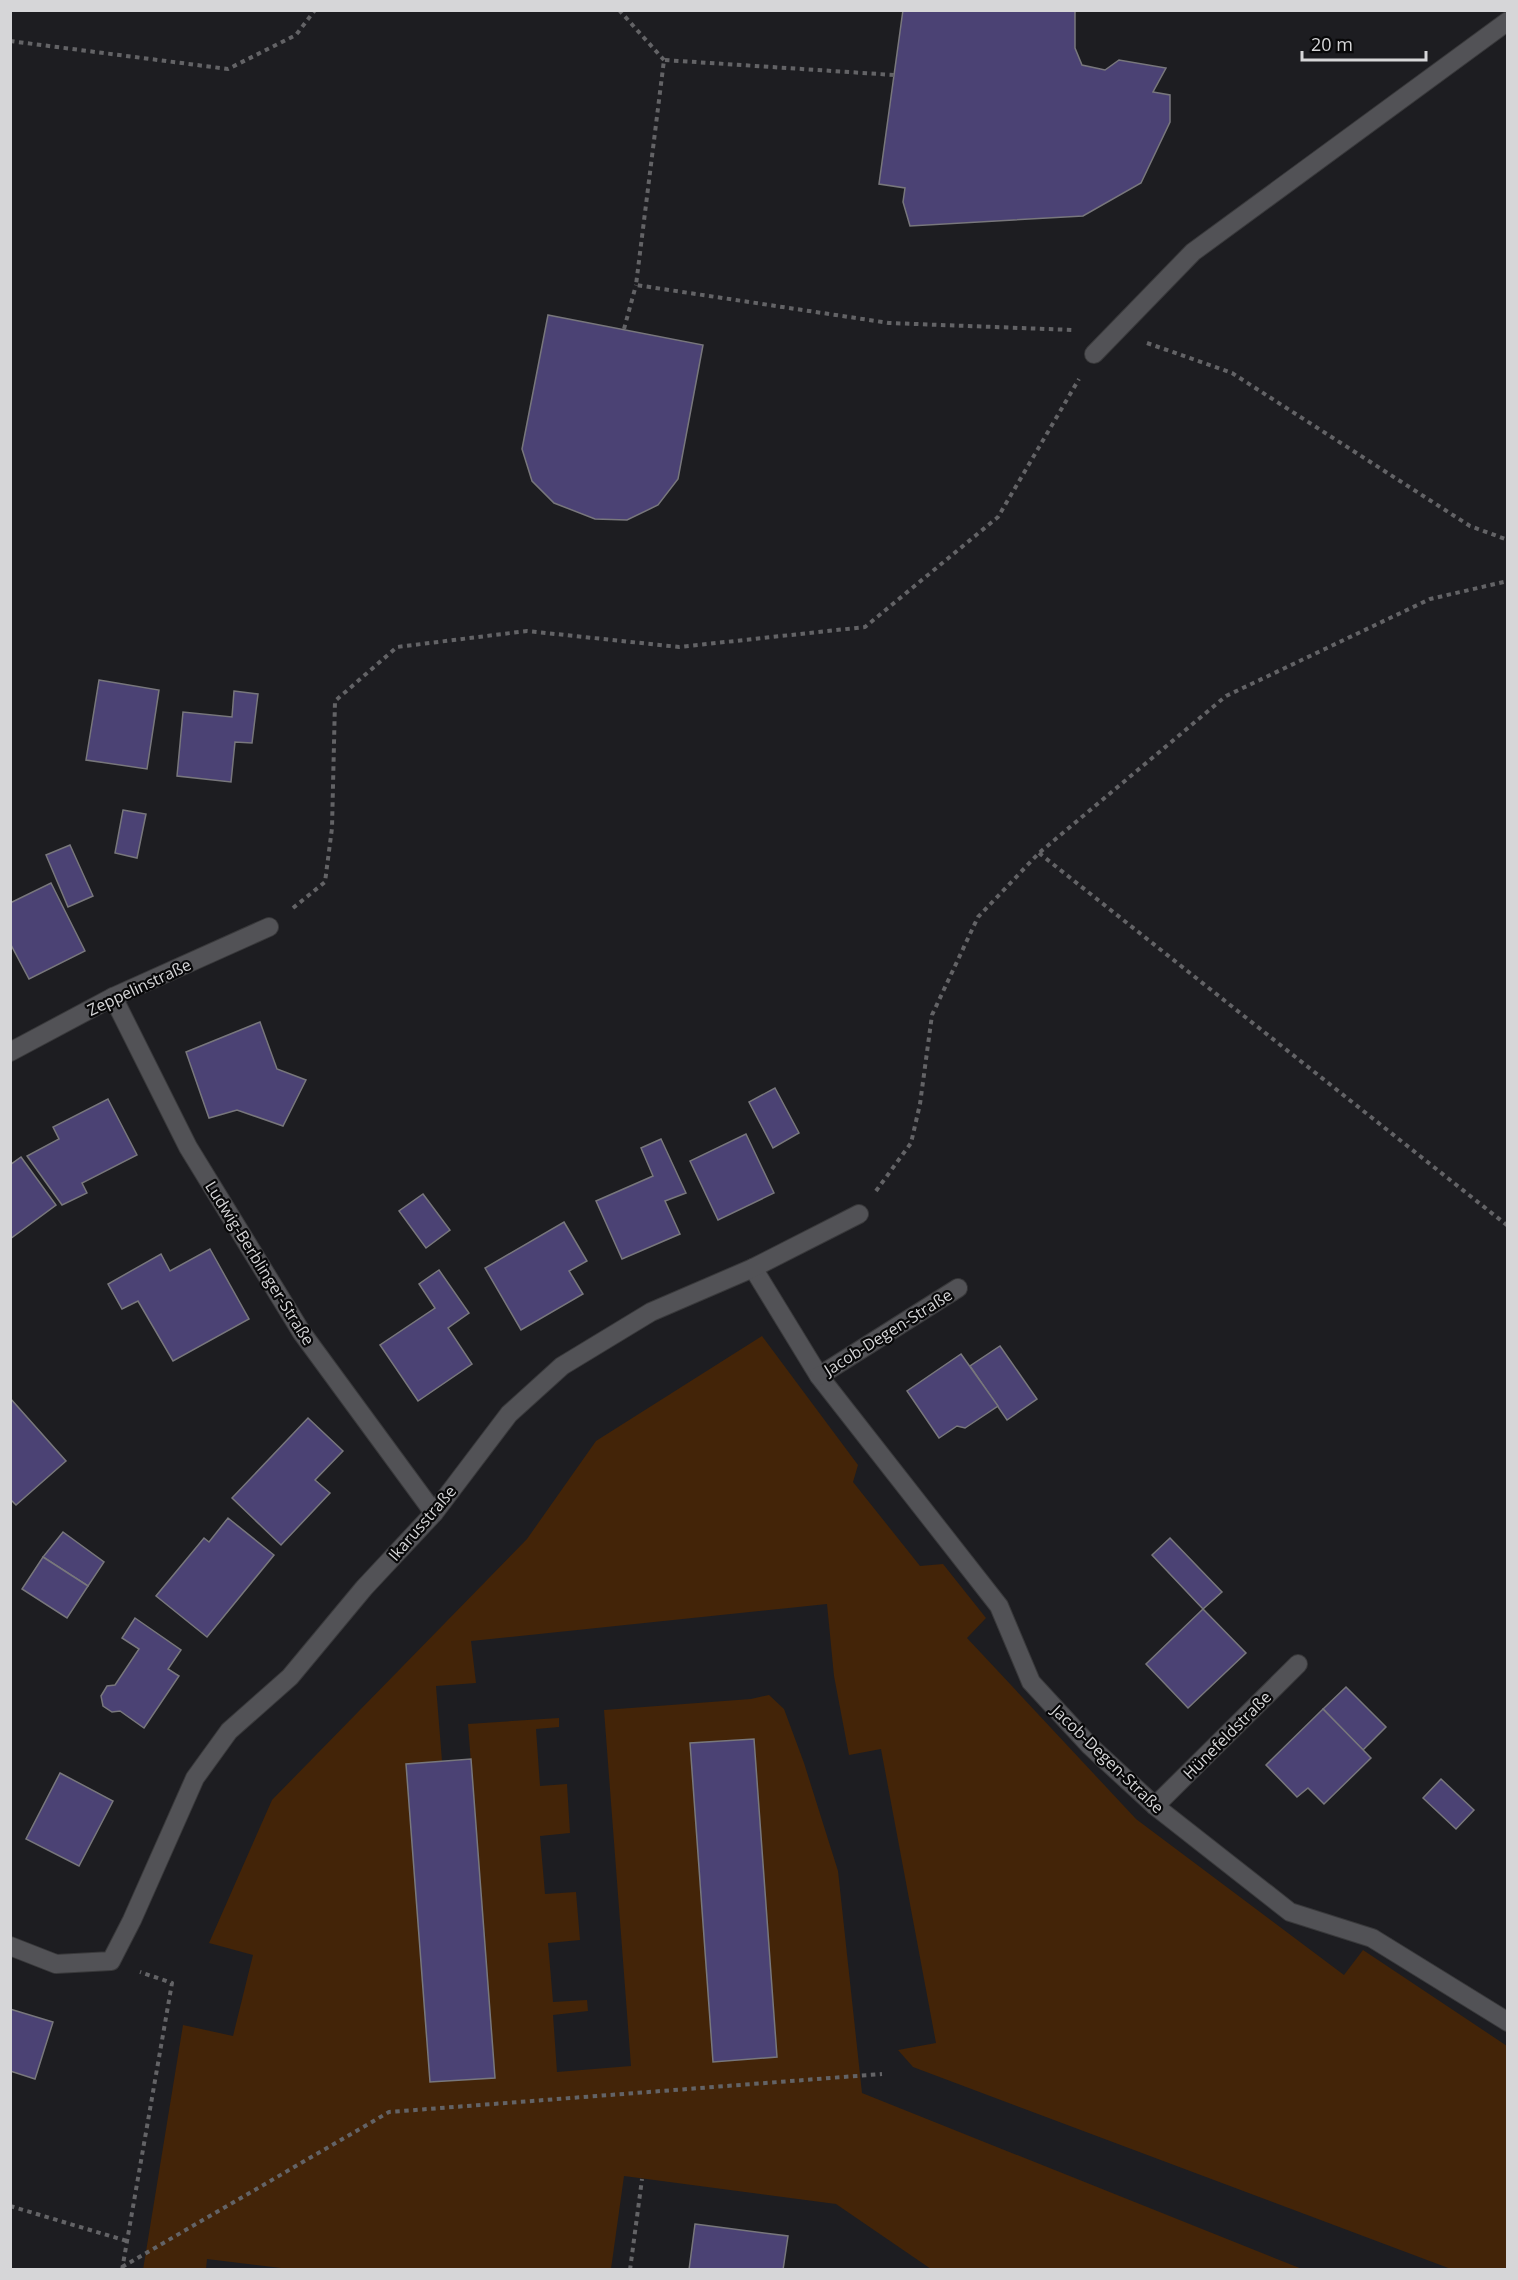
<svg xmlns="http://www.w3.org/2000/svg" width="1518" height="2280" viewBox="0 0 1518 2280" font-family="'Open Sans',sans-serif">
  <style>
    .green { fill: #432408; fill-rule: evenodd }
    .building { fill: #4b4274; stroke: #78777c; stroke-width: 1.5 }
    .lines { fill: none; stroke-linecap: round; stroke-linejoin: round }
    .minor-casing { stroke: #39393b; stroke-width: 20 }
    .path { stroke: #636366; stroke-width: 4; stroke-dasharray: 4.5 4.5; stroke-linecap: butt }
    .minor { stroke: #525256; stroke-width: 18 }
    .labels { text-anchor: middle; stroke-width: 4.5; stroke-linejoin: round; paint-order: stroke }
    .street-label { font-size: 16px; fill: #d6d6d8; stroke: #080809 }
  </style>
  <rect width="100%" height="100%" fill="#1d1d21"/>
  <!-- green -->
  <path class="green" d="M762,1336L858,1465L853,1482L920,1566L943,1564L986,1618L967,1638L1136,1819L1344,1975L1363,1950L1507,2046V2270L1451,2269L913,2067L898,2050L936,2043L881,1749L849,1755L834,1676L827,1604L471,1641L476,1683L436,1686L442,1761L406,1765L430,2082L495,2078L468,1724L559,1718V1727L536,1729L540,1786L567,1784L570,1833L540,1836L545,1894L576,1892L580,1940L548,1943L553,2002L587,2000L588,2011L553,2015L557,2072L631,2066L604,1710L751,1699L769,1695L784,1709L804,1763L838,1871L862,2093L1302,2269H931L836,2204L624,2176L611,2269L298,2270L207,2259L206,2269L143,2270L183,2025L233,2036L253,1955L209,1943L272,1800L527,1539L596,1441ZM754,1739L777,2057L713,2062L690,1744Z"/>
  <!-- building -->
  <g class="building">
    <polygon points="903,10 1075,10 1075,48 1082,65 1105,70 1119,60 1166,68 1153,92 1170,95 1170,122 1141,183 1083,216 910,226 903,202 905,188 879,184"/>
    <polygon points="548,315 703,345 678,479 658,505 627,520 595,519 554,503 532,481 522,449"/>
    <polygon points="99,680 159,690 147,769 86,760"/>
    <polygon points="234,691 258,694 252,743 235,742 231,782 177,776 183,712 232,717"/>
    <polygon points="123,810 146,814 137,858 115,853"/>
    <polygon points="70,845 93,896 68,907 46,855"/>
    <polygon points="51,883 85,951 29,979 10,943 10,903"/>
    <polygon points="260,1022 277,1069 306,1080 283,1126 237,1110 209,1118 186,1052"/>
    <polygon points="775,1088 799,1133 773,1148 749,1102"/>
    <polygon points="108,1099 137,1155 82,1183 87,1193 62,1205 27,1156 59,1139 53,1127"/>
    <polygon points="746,1134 774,1193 718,1220 690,1161"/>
    <polygon points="661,1139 686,1193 665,1201 680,1234 622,1259 596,1201 653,1176 641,1148"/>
    <polygon points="21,1157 56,1205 10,1239 10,1165"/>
    <polygon points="423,1194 450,1230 426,1248 399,1211"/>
    <polygon points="564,1222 587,1261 569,1271 583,1294 521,1330 485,1268"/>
    <polygon points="210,1249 249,1319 173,1361 138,1301 122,1309 108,1284 161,1254 170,1271"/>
    <polygon points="439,1270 469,1313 448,1328 472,1364 418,1401 380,1345 435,1308 419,1284"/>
    <polygon points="1000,1346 1037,1399 1007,1420 970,1366"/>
    <polygon points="961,1354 998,1406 965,1428 957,1426 939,1438 907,1391"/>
    <polygon points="10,1398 66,1461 16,1505 10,1499"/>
    <polygon points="308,1418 343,1451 315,1480 330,1493 281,1545 232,1498"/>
    <polygon points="228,1518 274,1555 207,1637 156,1596 204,1538 209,1542"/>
    <polygon points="63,1532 104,1562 88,1586 43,1557"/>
    <polygon points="1170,1538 1222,1592 1203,1609 1152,1555"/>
    <polygon points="43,1557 88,1586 67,1618 22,1589"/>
    <polygon points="1203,1609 1246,1653 1188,1708 1146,1664"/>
    <polygon points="135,1618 181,1650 168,1669 179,1676 144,1728 120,1711 112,1712 103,1706 101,1696 107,1686 115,1685 139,1649 122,1638"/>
    <polygon points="1346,1687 1386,1727 1363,1750 1323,1709"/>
    <polygon points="1323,1709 1371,1758 1324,1804 1308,1788 1297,1797 1266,1765"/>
    <polygon points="754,1739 777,2057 713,2062 690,1743"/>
    <polygon points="471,1759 495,2078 430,2082 406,1764"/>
    <polygon points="60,1773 113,1801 79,1866 26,1839"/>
    <polygon points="1441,1779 1474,1810 1456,1829 1423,1798"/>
    <polygon points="10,2009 53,2022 35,2079 10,2071"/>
    <polygon points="695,2224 788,2236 783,2270 689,2270"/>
  </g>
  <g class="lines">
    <!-- minor casing -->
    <g class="minor-casing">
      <g id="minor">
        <polyline points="1094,354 1193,252 1508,21"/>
        <polyline points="113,997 188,1147 302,1333 434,1513"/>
        <polyline points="10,1052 113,997 269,927"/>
        <polyline points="753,1268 819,1376 999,1606 1031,1682 1090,1746 1155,1806 1290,1912 1372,1938 1508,2022"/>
        <polyline points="819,1376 958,1288"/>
        <polyline points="1155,1806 1298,1664"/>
        <polyline points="10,1946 56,1964 111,1961 132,1920 195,1778 229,1731 290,1677 364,1588 434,1513 509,1414 562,1366 651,1312 753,1268 859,1214"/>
      </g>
    </g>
    <!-- path -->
    <g class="path">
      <polyline points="619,10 664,60"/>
      <polyline points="10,41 228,69 296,35 315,10"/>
      <polyline points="894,75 664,60 636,285 889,323 1073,330"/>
      <polyline points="624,329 636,285"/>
      <polyline points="1147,343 1232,373 1470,526 1508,540"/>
      <polyline points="1039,853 1508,1226"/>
      <polyline points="293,908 325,882 332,828 335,701 397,647 527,631 679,647 865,627 998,517 1079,379"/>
      <polyline points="876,1191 911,1143 920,1104 932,1015 978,917 1039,853 1226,696 1430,599 1508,581"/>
      <polyline points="10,2206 127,2241"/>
      <polyline points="122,2267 389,2112 882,2074"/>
      <polyline points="122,2270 172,1983 140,1972"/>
      <polyline points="630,2270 642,2179"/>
    </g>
    <!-- minor -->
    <use href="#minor" class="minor"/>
  </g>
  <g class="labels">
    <!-- street labels -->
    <g class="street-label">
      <text transform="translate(139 987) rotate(-25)" y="6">Zeppelinstraße</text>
      <text transform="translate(260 1263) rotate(58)" y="6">Ludwig-Berblinger-Straße</text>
      <text transform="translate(888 1332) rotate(-32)" y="6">Jacob-Degen-Straße</text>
      <text transform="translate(422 1523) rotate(-49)" y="6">Ikarusstraße</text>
      <text transform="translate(1227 1735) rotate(-45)" y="6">Hünefeldstraße</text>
      <text transform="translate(1108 1759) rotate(44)" y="6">Jacob-Degen-Straße</text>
    </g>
  </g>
  <!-- border -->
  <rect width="1518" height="2280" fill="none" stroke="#d6d6d8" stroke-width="24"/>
  <!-- scale -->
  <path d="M1302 51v9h124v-9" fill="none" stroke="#d6d6d8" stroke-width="3"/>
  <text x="1311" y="51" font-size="18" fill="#d6d6d8" stroke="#080809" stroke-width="4.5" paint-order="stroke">20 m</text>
</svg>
